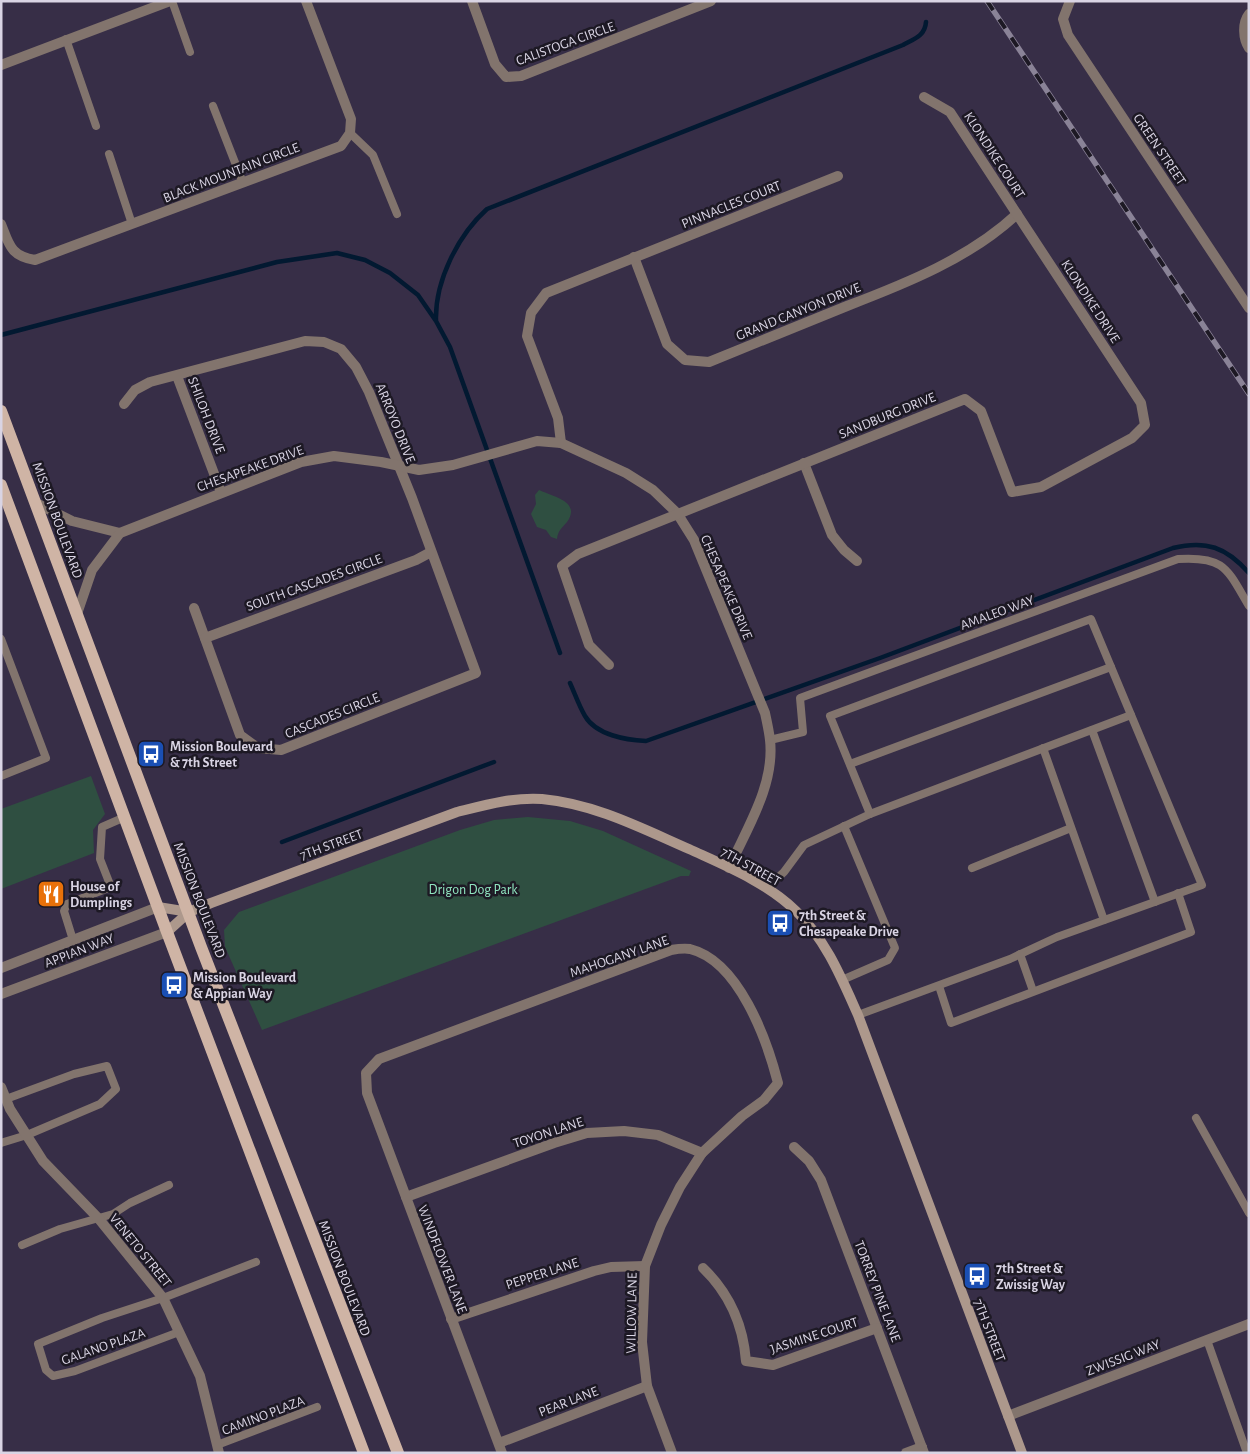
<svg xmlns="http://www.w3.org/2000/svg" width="1250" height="1454" viewBox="0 0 1250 1454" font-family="'Alegreya Sans',sans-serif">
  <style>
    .green { fill: #2f4f41 }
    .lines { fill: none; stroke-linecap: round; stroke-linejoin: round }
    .stream { stroke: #021931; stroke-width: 4.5 }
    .lane { stroke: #82746d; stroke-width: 8 }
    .street { stroke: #82746d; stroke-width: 10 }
    .secondary { stroke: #ad988c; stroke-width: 10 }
    .primary { stroke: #cfb4a5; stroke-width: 12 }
    .rail-casing { stroke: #8a8397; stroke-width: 5.5 }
    .rail { stroke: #1d1924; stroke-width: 4; stroke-dasharray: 11; stroke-linecap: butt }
    .labels { text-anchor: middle; stroke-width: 5; stroke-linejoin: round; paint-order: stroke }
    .street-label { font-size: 14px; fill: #d9d4e4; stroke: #1d1924 }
    .poi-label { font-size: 14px; font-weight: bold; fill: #d9d4e4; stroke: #1d1924; text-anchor: start }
    .park-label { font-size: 14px; fill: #90e6c0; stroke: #1d1924 }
  </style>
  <rect width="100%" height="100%" fill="#372e47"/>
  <!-- green -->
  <g class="green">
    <path d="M539,490C551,496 582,501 567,522C562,528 558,530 557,539L551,537L546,530L537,527L531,514L536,504L535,495Z"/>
    <polygon points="91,776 105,814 93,830 94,853 1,889 1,809"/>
    <polygon points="528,817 570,821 603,831 691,871 689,876 681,876 262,1030 225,947 224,930 239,912 460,830 494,820"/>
  </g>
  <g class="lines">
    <!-- stream -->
    <g class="stream">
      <path d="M436,320C435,281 458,235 487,209L903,45C914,39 925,36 926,22"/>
      <polyline points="1,335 277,262 337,253 365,260 390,273 418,295 436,321 450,347 560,653"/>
      <path d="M570,683C575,694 579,706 585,716C596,735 626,740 646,741L880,658L1173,548C1206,540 1226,547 1249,573"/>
      <polyline points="282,842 494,762"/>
    </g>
    <!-- lane -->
    <g class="lane">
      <polyline points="172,1 190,52"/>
      <polyline points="66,39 96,126"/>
      <polyline points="213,106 243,183"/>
      <polyline points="350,133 373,155 397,214"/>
      <polyline points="109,154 132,224"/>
      <polyline points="1,639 46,758 1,776"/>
      <polyline points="1092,730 1155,902"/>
      <path d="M770,740L803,732L800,698L1178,559C1225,556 1227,569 1249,606"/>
      <polyline points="1043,748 1104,920"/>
      <polyline points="850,764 1111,667"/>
      <polyline points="972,868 1071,828"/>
      <polyline points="768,887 784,872 804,845 870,814 1131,715"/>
      <polyline points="73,940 64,911 67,904 111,887 100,859 102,827 125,817"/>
      <polyline points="1020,954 1033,991"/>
      <polyline points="842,980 888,960 895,948 844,826"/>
      <polyline points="939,986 951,1023 1191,932 1178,893"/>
      <polyline points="858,1015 1010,959 1057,937 1202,885 1091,619 830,716 870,814"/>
      <polyline points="1196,1118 1249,1213"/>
      <polyline points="1,1143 27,1135 100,1104 116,1089 107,1066 74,1074 6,1099"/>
      <polyline points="22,1245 60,1229 113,1214 130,1203 169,1185"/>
      <polyline points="179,1332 75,1371 53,1376 46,1370 38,1344 102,1318 163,1298 256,1262"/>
      <polyline points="1207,1340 1247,1453"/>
      <polyline points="217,1445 317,1407"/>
    </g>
    <!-- street -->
    <g class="street">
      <polyline points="472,1 495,64 506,77 521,76 711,1"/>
      <polyline points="1070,1 1063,19 1068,35 1249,308"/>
      <path d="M1249,14C1242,23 1243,39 1249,48"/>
      <polyline points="1,65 170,1"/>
      <path d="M1,224C9,244 10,256 35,260L341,146L350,133L351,119L306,1"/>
      <path d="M634,257L667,344L685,360L709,362C755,343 801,325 847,306C907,283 970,258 1017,214"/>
      <polyline points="177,376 221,492"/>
      <polyline points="124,404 135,390 150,382 305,341 324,342 341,349 356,367 369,392 412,498 476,673 281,750 258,748 240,735 194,608"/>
      <polyline points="561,443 558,418 527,336 531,313 546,293 838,176"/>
      <polyline points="804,463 832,535 844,550 857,561"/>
      <polyline points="36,503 72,521 120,533"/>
      <path d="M77,614L92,570L120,533L301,462L334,456L381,462L419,470L453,465L537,441L561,443L626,473L653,490L677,513L694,540L765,713C767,722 769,731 770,740C775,785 747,828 729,868"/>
      <polyline points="205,638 416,560 431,552"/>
      <polyline points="609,665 589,645 562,566 578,554 965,399 981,411 1012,492 1041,487 1132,438 1145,425 1141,403 950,112 924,97"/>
      <polyline points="1,968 158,907"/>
      <polyline points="1,994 167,932"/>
      <polyline points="1,1087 10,1109 43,1161 99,1219 163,1298 200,1376 219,1453"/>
      <polyline points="794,1147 809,1161 821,1180 924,1453"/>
      <polyline points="406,1197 554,1143 587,1133 624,1131 658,1135 702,1153"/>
      <path d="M703,1268C729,1293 743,1324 746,1361L773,1365L877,1328"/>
      <polyline points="451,1319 594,1271 611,1267 645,1266"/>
      <polyline points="1008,1416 1249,1324"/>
      <polyline points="499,1443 647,1386"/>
      <path d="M502,1453L367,1093L366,1073L379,1059L671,950C677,949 684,948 690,949C739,961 767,1040 778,1083L764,1100L742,1116L702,1153L680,1187L661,1225L645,1266L642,1342L647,1386L672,1453"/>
      <polyline points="906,1453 922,1447"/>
    </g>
    <!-- secondary -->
    <g class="secondary">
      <polyline points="158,907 189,912"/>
      <path d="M167,932L189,912L211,903L457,812C485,805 513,797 542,799C595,804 641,828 689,849C726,866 766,882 796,911C826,940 841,977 858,1015L1022,1453"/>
    </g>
    <!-- primary -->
    <g class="primary">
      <polyline points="1,411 201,947 398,1453"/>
      <polyline points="1,485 167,932 364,1453"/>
    </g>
    <!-- rail casing -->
    <g class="rail-casing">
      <polyline id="rail" points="987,1 1249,394"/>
    </g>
    <!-- rail -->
    <use href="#rail" class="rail"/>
  </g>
  <!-- icons -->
  <defs>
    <g id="bus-square" transform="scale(1.4375)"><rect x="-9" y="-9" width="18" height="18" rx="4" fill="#1a4fb4" stroke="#1d1924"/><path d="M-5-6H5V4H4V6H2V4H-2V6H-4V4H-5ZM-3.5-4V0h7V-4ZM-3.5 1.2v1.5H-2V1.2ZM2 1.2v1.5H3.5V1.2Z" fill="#fff"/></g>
    <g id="restaurant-square" transform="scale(1.4375)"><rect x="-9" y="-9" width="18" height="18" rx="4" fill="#e8710a" stroke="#1d1924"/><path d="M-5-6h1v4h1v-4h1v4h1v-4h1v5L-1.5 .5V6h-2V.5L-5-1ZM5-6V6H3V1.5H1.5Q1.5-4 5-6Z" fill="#fff"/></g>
  </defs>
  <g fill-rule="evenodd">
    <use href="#bus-square" x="151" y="754"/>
    <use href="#restaurant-square" x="51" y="894"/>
    <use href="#bus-square" x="780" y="923"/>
    <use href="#bus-square" x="174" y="985"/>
    <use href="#bus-square" x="977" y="1276"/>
  </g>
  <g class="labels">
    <!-- street labels -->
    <g class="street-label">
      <text transform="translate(565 43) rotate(-20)" y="5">CALISTOGA CIRCLE</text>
      <text transform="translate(1160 149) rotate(56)" y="5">GREEN STREET</text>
      <text transform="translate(995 155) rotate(57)" y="5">KLONDIKE COURT</text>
      <text transform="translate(231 172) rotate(-21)" y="5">BLACK MOUNTAIN CIRCLE</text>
      <text transform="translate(731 204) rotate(-22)" y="5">PINNACLES COURT</text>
      <text transform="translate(1091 301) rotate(57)" y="5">KLONDIKE DRIVE</text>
      <text transform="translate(798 311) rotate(-22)" y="5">GRAND CANYON DRIVE</text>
      <text transform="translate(207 415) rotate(69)" y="5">SHILOH DRIVE</text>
      <text transform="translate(887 415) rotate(-22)" y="5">SANDBURG DRIVE</text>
      <text transform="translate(396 423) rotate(68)" y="5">ARROYO DRIVE</text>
      <text transform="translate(250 468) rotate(-20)" y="5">CHESAPEAKE DRIVE</text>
      <text transform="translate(58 520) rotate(70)" y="5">MISSION BOULEVARD</text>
      <text transform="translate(314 582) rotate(-20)" y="5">SOUTH CASCADES CIRCLE</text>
      <text transform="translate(727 587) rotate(67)" y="5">CHESAPEAKE DRIVE</text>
      <text transform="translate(997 612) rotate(-20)" y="5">AMALEO WAY</text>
      <text transform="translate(332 715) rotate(-22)" y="5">CASCADES CIRCLE</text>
      <text transform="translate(331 844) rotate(-20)" y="5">7TH STREET</text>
      <text transform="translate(751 866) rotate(29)" y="5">7TH STREET</text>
      <text transform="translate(200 900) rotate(69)" y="5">MISSION BOULEVARD</text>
      <text transform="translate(79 950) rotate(-21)" y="5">APPIAN WAY</text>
      <text transform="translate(619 956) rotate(-19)" y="5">MAHOGANY LANE</text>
      <text transform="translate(548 1132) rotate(-18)" y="5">TOYON LANE</text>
      <text transform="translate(141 1250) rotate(51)" y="5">VENETO STREET</text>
      <text transform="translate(443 1259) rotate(69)" y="5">WINDFLOWER LANE</text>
      <text transform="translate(542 1273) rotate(-18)" y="5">PEPPER LANE</text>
      <text transform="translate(345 1278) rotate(69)" y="5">MISSION BOULEVARD</text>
      <text transform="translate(878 1291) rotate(69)" y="5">TORREY PINE LANE</text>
      <text transform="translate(631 1313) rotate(-89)" y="5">WILLOW LANE</text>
      <text transform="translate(990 1330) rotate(69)" y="5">7TH STREET</text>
      <text transform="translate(814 1335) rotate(-18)" y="5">JASMINE COURT</text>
      <text transform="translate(103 1346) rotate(-19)" y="5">GALANO PLAZA</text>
      <text transform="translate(1123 1357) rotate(-21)" y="5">ZWISSIG WAY</text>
      <text transform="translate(568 1401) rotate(-21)" y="5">PEAR LANE</text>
      <text transform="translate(263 1415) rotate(-21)" y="5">CAMINO PLAZA</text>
    </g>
    <!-- poi labels -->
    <g class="poi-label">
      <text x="170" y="751">Mission Boulevard<tspan x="170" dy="16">&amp; 7th Street</tspan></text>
      <text x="70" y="891">House of<tspan x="70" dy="16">Dumplings</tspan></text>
      <text x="799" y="920">7th Street &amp;<tspan x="799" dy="16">Chesapeake Drive</tspan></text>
      <text x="193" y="982">Mission Boulevard<tspan x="193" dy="16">&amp; Appian Way</tspan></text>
      <text x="996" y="1273">7th Street &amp;<tspan x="996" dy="16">Zwissig Way</tspan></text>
    </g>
    <!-- park labels -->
    <g class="park-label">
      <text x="473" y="894">Drigon Dog Park</text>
    </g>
  </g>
  <!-- border -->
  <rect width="1250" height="1454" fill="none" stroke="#d9d4e4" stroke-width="5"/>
</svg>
